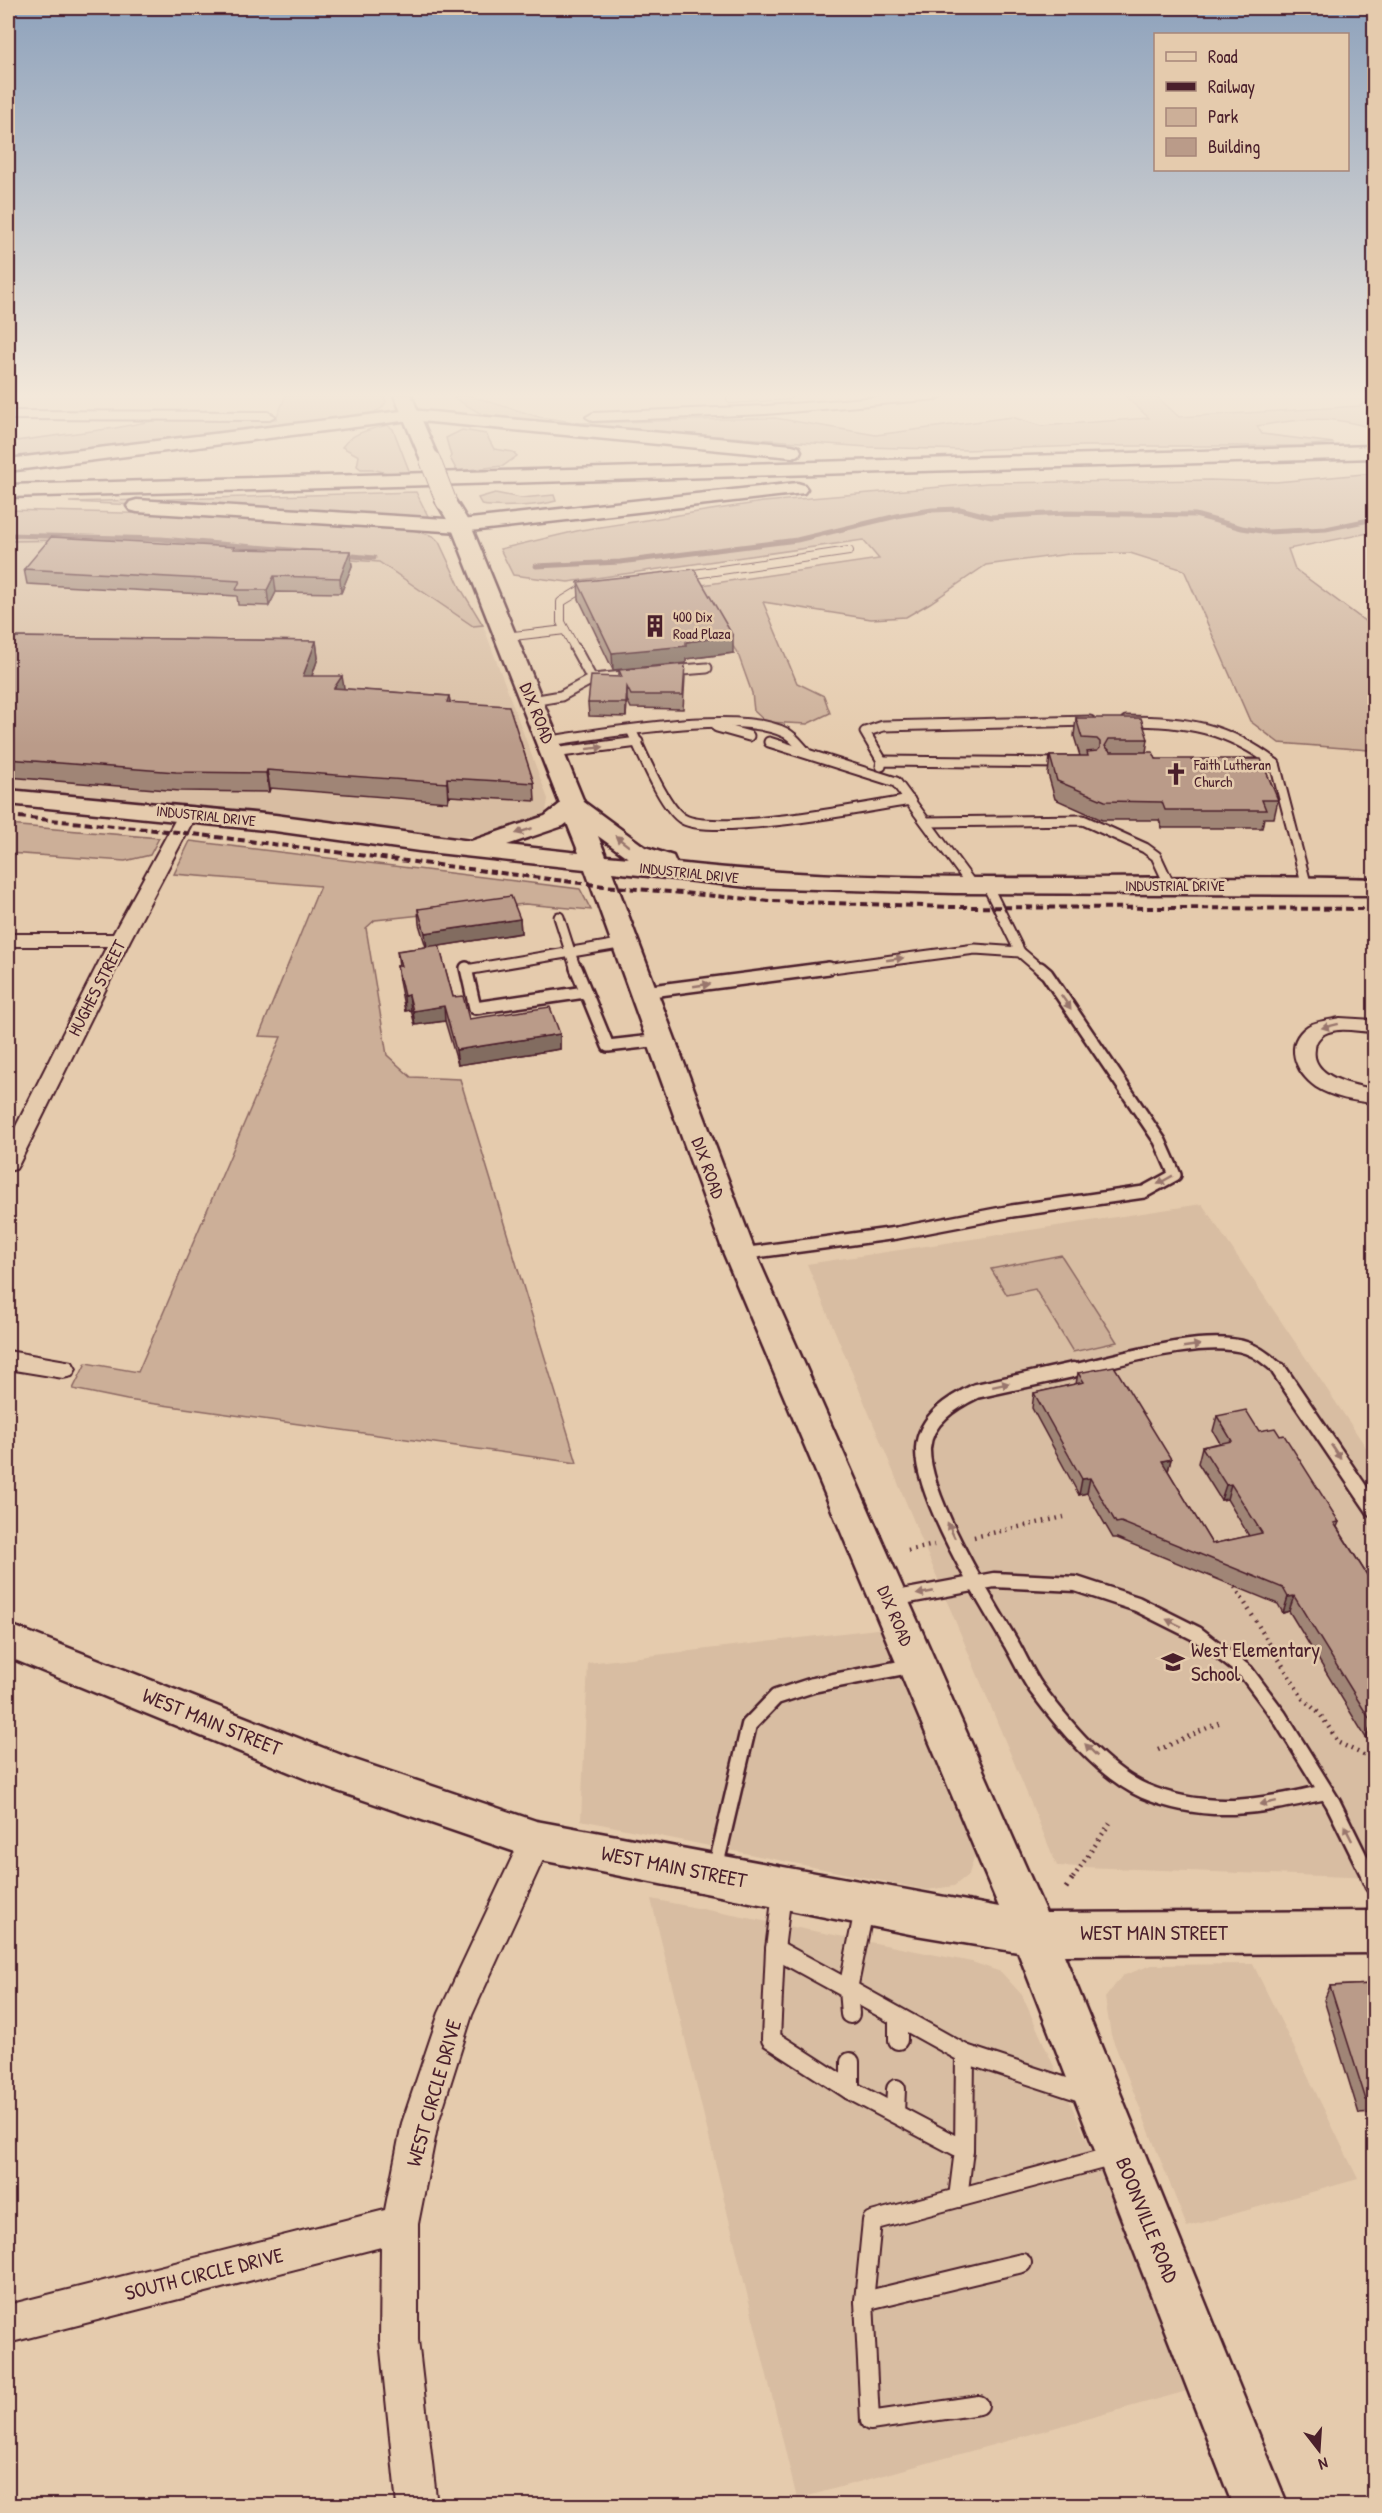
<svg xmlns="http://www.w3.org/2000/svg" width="1382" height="2513" viewBox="0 0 1382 2513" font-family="'Patrick Hand',sans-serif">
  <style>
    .built { fill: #d8bda2 }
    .green { fill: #ccaf98; stroke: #8b6762; stroke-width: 1.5 }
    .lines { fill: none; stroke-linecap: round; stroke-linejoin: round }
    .stream { stroke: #825d5a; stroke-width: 5 }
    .lane-far4-casing { stroke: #4a1f2b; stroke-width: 10 }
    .lane-far3-casing { stroke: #4a1f2b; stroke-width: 13 }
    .lane-far2-casing { stroke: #4a1f2b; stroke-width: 16 }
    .lane-far1-casing { stroke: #4a1f2b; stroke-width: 19 }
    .lane-casing { stroke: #4a1f2b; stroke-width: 22 }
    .street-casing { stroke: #4a1f2b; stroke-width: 4 }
    .secondary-casing { stroke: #4a1f2b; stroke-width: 5 }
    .highway-casing { stroke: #4a1f2b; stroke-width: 5 }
    .path-far1 { stroke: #4a1f2b; stroke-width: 4.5; stroke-dasharray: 1.5 5; stroke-linecap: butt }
    .path { stroke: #4a1f2b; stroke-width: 5; stroke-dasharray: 2 7; stroke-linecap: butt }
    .lane-far4 { stroke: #e5cbad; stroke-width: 8 }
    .lane-far3 { stroke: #e5cbad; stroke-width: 9 }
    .lane-far2 { stroke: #e5cbad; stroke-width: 11 }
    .lane-far1 { stroke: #e5cbad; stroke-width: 14 }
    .lane { stroke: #e5cbad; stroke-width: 18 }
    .street { fill: #e5cbad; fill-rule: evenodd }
    .secondary { fill: #e5cbad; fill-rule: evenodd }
    .highway { fill: #e5cbad; fill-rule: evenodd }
    .rail { stroke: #4a1f2b; stroke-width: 4; stroke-dasharray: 7 4; stroke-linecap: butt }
    .secondary-bridge-casing { stroke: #4a1f2b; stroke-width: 22; stroke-linecap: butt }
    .secondary-bridge { stroke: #e5cbad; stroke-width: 20 }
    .wall { fill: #a08576; stroke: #4a1f2b; stroke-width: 1.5 }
    .shaded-wall { fill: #826c60; stroke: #4a1f2b; stroke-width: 1.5 }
    .building { fill: #ba9b89; stroke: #4a1f2b; stroke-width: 1.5 }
    .oneway { fill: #98756c }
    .labels { text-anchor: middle; stroke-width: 5; stroke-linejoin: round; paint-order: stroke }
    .far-poi-label { font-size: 15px; fill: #4a1f2b; stroke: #e5cbad; text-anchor: start }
    .far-street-label { font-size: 15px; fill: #4a1f2b; stroke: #e5cbad }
    .street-label { font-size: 18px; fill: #4a1f2b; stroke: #e5cbad }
    .near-poi-label { font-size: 21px; fill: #4a1f2b; stroke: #e5cbad; text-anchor: start }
    .near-street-label { font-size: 21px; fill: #4a1f2b; stroke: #e5cbad }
  </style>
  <rect width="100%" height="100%" fill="#e5cbad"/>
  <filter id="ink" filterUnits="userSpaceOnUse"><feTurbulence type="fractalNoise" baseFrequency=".0167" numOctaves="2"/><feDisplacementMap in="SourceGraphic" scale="12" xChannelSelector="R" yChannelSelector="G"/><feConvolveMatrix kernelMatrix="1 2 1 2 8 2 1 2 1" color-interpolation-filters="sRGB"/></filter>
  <g filter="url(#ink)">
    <!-- built -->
    <g class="built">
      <polygon points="77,540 379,562 473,626 483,625 548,799 546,812 537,821 497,835 443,837 209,806 8,789 8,541"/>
      <polygon points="1202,1204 1374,1459 1374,1878 1057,1866 807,1264"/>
      <polygon points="885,1628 975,1854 969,1874 954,1886 927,1890 581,1820 588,1663"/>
      <polygon points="651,1899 972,1962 1001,1972 1022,1995 1198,2388 797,2499"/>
      <polygon points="1253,1964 1358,2179 1187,2227 1111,2035 1105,1998 1122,1976 1152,1965"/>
    </g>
    <!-- green -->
    <g class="green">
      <polygon points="286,395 384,395 386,402 381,409 366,416 8,460 8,442 115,428 163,419 276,419"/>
      <path d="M458,395H467L539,417L581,423L775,418L876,435L1012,417L1041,426L1149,418L1124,395H1155L1179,417L1360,406L1374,397V429C1331,414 1301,419 1257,426L1262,434L1334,443L1300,446H1084L965,450L868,447L580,426L483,415L454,398Z"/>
      <path d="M387,425L393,429L410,473H387L372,469H361L357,466L359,456L342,447C353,432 369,430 387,425Z"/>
      <polygon points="462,430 486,434 494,449 513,452 517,456 503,466 457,471 450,458 451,456 446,438"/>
      <polygon points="1374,473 1374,532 1288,549 1295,569 1374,628 1374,748 1369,750 1279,743 1250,721 1184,570 1130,553 1069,554 986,565 930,603 906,617 871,619 763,602 797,683 824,696 830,713 807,724 766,722 754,711 752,693 738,654 695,586 879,559 863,540 568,582 513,575 500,549 581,530 763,502 988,483 1210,480 1276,482"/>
      <polygon points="416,492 428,516 423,518 69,502"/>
      <path d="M495,493L521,498L554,495L556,501C539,506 499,508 482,505L478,498Z"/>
      <polygon points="8,510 199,515 410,529 433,536 439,542 461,589 483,625 473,626 379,562 77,540 8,541"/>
      <polygon points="8,825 159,838 150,855 125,861 8,853"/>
      <polygon points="190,841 580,889 591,910 525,904 375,920 366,928 387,1055 411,1077 460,1079 577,1463 127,1400 73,1389 86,1363 138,1372 281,1037 259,1036 320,886 174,874"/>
      <polygon points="1061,1255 1117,1342 1073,1352 1035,1289 1007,1295 991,1269"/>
    </g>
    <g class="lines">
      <!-- stream -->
      <g class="stream">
        <polyline points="8,535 161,539 314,552"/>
        <polyline points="342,555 374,558"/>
        <polyline points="536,566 620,562 797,540 901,515 932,510 960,509 991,517 1065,513 1195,515 1242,528 1268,532 1326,529 1374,519"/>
      </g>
      <!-- lane-far4 casing -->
      <g class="lane-far4-casing">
        <g id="lane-far4">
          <polyline points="731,399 788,395"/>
          <polyline points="681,576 849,551"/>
          <polyline points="505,637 565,630"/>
          <polyline points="576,650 561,622 561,602 584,588 592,587"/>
        </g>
      </g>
      <!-- lane-far3 casing -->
      <g class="lane-far3-casing">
        <g id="lane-far3">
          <polyline points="575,648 592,679 635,675"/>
          <polyline points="670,671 707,668"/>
          <polyline points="532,701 561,696 592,679"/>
          <path d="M1126,721C1185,721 1227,727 1275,764H1248"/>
          <polyline points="717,727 749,736"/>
          <path d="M632,732C642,752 664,808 683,819C714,837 869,807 910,800"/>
          <path d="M548,741C604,734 738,708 786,733C794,737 800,746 806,752"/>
          <polyline points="769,742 896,782 972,885"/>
          <polyline points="553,753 638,742"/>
          <polyline points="882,761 865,732 883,726 1090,721"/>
          <polyline points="1275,764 1307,887"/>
          <polyline points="881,766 882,761 1066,763"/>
          <polyline points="926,822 1083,820 1145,848 1156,856 1170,886"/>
          <polyline points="987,885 1020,952"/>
          <polyline points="559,917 576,970"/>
          <polyline points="466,970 625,943"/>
          <polyline points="817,970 975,949 1020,952 1041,970"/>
        </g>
      </g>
      <!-- lane-far2 casing -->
      <g class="lane-far2-casing">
        <g id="lane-far2">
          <polyline points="466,968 475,1008 585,992"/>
          <polyline points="576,968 608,1046 661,1040"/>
          <polyline points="644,992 829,968"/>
          <polyline points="741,1254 897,1233 1012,1211 1144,1192 1175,1175 1160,1141 1047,974 1040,968"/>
          <path d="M1066,1372C1112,1362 1204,1333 1247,1348C1259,1352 1272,1363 1281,1372"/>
        </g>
      </g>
      <!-- lane-far1 casing -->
      <g class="lane-far1-casing">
        <g id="lane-far1">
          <path d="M1073,1370L976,1391C953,1402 925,1419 923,1448C921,1496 986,1602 1012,1645C1020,1659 1027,1675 1036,1688C1062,1723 1103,1773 1144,1791C1208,1818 1261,1806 1326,1792"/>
          <polyline points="1279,1370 1374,1510"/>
          <polyline points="892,1599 994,1580 1076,1584 1137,1604 1197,1634 1246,1672 1279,1716 1333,1803 1370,1878"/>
          <polyline points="715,1870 749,1725 776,1697 813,1685 915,1665"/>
        </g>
      </g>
      <!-- lane casing -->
      <g class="lane-casing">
        <g id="lane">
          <polyline points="1370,1876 1374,1885"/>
          <polyline points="782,1893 775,1949 771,2039 850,2090 964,2150 965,2054 1087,2094"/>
          <polyline points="864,1910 848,1989 965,2054"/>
          <polyline points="775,1949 848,1989 850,2014"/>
          <polyline points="898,2018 898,2040"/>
          <polyline points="850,2062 850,2090"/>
          <polyline points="895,2113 896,2089"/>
          <polyline points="958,2198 964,2150"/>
          <polyline points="864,2301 1022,2263"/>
          <polyline points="979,2405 870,2421 864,2301 872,2221 1114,2156"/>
        </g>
      </g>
      <!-- street casing -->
      <g class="street-casing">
        <g id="street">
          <polygon points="904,395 944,395 938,399 766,414 593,421 586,417 593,413 766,406"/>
          <polygon points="8,411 268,412 275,416 268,420 8,419"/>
          <polygon points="188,808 194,809 197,813 130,940 19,1164 16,1169 8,1171 8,1142 107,946 8,946 8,934 113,934 179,813 182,809"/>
          <path d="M1340,1018L1374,1020V1032C1359,1032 1338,1026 1324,1034C1318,1038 1315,1043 1315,1049C1310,1077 1355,1086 1374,1089V1103C1355,1101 1333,1098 1316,1087C1295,1072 1283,1043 1308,1026C1316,1021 1330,1020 1340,1018Z"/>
          <polygon points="8,1351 72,1362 76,1369 72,1376 63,1378 8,1369"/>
          <polygon points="536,1826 547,1830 552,1840 472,2015 438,2123 418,2224 418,2340 437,2506 397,2506 380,2340 381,2247 8,2343 8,2305 385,2210 402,2123 439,2013 525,1830"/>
        </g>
      </g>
      <!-- secondary casing -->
      <g class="secondary-casing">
        <g id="secondary">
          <polygon points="394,395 411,395 439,460 437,464 423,464 421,460"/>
          <path d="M446,495L453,497L471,526L584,802L645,847L673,856L676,863C908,889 1142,872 1374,879V895L955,893L748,887L612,872L756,1254L1046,1913L1374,1911V1953L1064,1955L1288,2506H1233L1018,1952L910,1934L536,1859L326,1787L8,1657V1624L349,1758L536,1821L999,1907L724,1254L585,869L419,851L275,831L8,804V790L275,815L471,841L545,816L560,804L451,526L436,501L439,497ZM567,823L579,853L507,845L563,826ZM598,836L627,857L629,858L606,856Z"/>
        </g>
      </g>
      <!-- highway casing -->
      <g class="highway-casing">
        <g id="highway">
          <polygon points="410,410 792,445 799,447 801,451 799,455 792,457 410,420 8,471 8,459"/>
          <polygon points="1374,446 1374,458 8,497 8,485"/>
          <polygon points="797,483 804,485 807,489 804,493 461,532 137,512 130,510 127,506 130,502 137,500 461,520"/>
        </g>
      </g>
      <!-- path-far1 -->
      <g class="path-far1">
        <polyline points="974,1537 1064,1517"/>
        <polyline points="908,1551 934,1545"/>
        <polyline points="1235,1587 1303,1699 1320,1714 1339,1743 1374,1760"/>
        <polyline points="1158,1750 1223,1721"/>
        <polyline points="1073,1878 1110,1823"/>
      </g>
      <!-- path -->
      <polyline class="path" points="1066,1888 1074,1876"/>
      <!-- lane-far4 -->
      <use href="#lane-far4" class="lane-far4"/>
      <!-- lane-far3 -->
      <use href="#lane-far3" class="lane-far3"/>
      <!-- lane-far2 -->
      <use href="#lane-far2" class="lane-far2"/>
      <!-- lane-far1 -->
      <use href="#lane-far1" class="lane-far1"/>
      <!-- lane -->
      <use href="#lane" class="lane"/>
      <!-- street -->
      <use href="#street" class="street"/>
      <!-- secondary -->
      <use href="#secondary" class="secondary"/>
      <!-- highway -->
      <use href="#highway" class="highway"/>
      <!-- rail -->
      <polyline class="rail" points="8,816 177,832 604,886 770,901 952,907 1374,909"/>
      <!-- secondary-bridge casing -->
      <g class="secondary-bridge-casing">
        <polyline id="secondary-bridge" points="430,460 446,501"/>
      </g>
      <!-- secondary-bridge -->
      <use href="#secondary-bridge" class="secondary-bridge"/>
    </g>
    <!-- wall -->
    <g class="wall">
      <polygon points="234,547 235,549 350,551 352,566 341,593 276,592 269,606 238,605 237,596 27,584 24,569"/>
      <polygon points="578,582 733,653 686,659 686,663 613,670 579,599"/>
      <polygon points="8,637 316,641 318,658 312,676 344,689 449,696 450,702 534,783 535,801 449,796 448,802 270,788 269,792 180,791 8,777"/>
      <polygon points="619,670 685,677 683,709 631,708 627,700 626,717 589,716 588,703 619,676"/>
      <polygon points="1076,718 1148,739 1146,752 1156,759 1278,800 1274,818 1264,818 1262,828 1162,828 1159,820 1102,820 1055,799 1048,774 1050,756 1080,756 1074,736"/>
      <polygon points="418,909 520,919 521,933 439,946 453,997 469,1019 560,1034 560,1049 458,1065 445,1021 415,1025 411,1010 405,1011 399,981 397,966 399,966 397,951 426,947 419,924"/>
      <polygon points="1078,1373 1171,1459 1168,1471 1212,1544 1249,1536 1227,1499 1221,1500 1198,1463 1202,1447 1220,1443 1213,1431 1217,1416 1259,1431 1280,1436 1339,1522 1337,1527 1374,1586 1374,1745 1370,1737 1366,1738 1289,1611 1283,1613 1278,1604 1117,1538 1113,1538 1087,1493 1079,1495 1032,1408 1034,1393 1076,1384"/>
      <polygon points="1374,1984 1374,2113 1359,2114 1324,2000 1330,1986"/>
    </g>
    <!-- shaded-wall -->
    <g class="shaded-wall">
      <polygon points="350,551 352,566 341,593 340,578"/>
      <polygon points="274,576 276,592 269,606 267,590"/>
      <polygon points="733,636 733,653 686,659 686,663 613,670 612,653 686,642"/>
      <polygon points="316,641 318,658 306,693 303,676"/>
      <polygon points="342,676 345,693 334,688"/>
      <polygon points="627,687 627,700 626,717 626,703"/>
      <polygon points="267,770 270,788 269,792 266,773"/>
      <polygon points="447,778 449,796 448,802 447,783"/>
      <polygon points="520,919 521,933 427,948 425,933"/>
      <polygon points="409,995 411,1010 405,1011 404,996"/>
      <polygon points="444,1006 445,1021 415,1025 413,1011"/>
      <polygon points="560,1034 560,1049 458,1065 456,1050"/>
      <polygon points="1171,1459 1167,1475 1162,1461"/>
      <polygon points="1090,1478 1087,1493 1079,1495 1082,1479"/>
      <polygon points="1231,1484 1227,1499 1221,1500 1226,1485"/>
      <polygon points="1294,1596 1289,1611 1283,1613 1288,1597"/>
      <polygon points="1374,1722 1374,1725 1370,1737 1366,1738 1372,1723"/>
    </g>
    <!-- building -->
    <g class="building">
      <polygon points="51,537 234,547 233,549 350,551 340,578 274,576 267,590 236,590 240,581 24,569"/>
      <polygon points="694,569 733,636 686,642 686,646 612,653 578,582"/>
      <polygon points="8,637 316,641 303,676 342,676 334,688 449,696 447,702 509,706 534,783 447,778 447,783 267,770 266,773 176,772 8,759"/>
      <polygon points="685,664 683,695 631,695 627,687 626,703 588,703 591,676 622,677 619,670"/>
      <polygon points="1076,718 1141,718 1148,739 1109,739 1105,746 1111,752 1153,752 1156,759 1261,759 1278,800 1262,800 1266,810 1165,810 1162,802 1105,801 1057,781 1050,756 1088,756 1087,752 1097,751 1100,748 1100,742 1097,739 1082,738"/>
      <polygon points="511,896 520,919 425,933 418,909"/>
      <polygon points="439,945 453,997 463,996 469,1019 550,1007 560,1034 456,1050 444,1006 413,1011 409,995 404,996 397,966 401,966 397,951"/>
      <polygon points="1114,1366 1171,1459 1162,1461 1212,1544 1262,1533 1231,1484 1226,1485 1202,1447 1232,1441 1217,1416 1246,1410 1259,1431 1275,1428 1280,1436 1284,1435 1339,1522 1334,1523 1374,1586 1374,1722 1372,1723 1294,1596 1288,1597 1283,1588 1121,1522 1116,1523 1090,1478 1082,1479 1034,1393 1084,1382 1078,1373"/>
      <polygon points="1374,1984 1374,2100 1366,2100 1330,1986"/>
    </g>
    <!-- one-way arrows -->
    <defs><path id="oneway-solid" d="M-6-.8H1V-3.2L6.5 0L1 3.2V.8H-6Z" transform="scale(1.5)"/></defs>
    <g class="oneway">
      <use href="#oneway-solid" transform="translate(595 748) rotate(-7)"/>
      <use href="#oneway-solid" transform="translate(524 831) rotate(162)"/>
      <use href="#oneway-solid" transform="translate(622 841) rotate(-142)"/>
      <use href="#oneway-solid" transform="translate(895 959) rotate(-8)"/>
      <use href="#oneway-solid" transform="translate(702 985) rotate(-8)"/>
      <use href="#oneway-solid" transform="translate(1066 1002) rotate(55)"/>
      <use href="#oneway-solid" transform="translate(1330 1026) rotate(166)"/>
      <use href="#oneway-solid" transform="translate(1165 1180) rotate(151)"/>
      <use href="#oneway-solid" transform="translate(1192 1346) rotate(-8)"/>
      <use href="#oneway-solid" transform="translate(1001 1385) rotate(-12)"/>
      <use href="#oneway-solid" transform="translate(1336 1452) rotate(56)"/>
      <use href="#oneway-solid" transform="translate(951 1530) rotate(-115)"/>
      <use href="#oneway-solid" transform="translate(925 1593) rotate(169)"/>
      <use href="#oneway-solid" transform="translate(1174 1623) rotate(-154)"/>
      <use href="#oneway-solid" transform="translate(1091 1750) rotate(-135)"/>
      <use href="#oneway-solid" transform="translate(1268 1803) rotate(168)"/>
      <use href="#oneway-solid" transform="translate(1348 1833) rotate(-117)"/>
    </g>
  </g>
  <!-- sky -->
  <linearGradient id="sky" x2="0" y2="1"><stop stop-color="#8ea2bc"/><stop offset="0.53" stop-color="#f3e8da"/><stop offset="1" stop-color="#f3e8da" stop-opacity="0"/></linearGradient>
  <rect width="1382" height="746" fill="url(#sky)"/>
  <!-- icons -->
  <defs>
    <g id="building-bare" transform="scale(1.8)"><path d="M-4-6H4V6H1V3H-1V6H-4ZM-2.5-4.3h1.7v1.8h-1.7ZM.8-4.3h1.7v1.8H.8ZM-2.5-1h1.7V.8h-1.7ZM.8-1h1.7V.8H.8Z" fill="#4a1f2b" stroke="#e5cbad" stroke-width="2.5" paint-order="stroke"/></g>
    <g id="church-bare" transform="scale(1.8)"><path d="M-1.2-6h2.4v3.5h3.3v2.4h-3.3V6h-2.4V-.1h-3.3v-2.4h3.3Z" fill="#4a1f2b" stroke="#e5cbad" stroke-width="2.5" paint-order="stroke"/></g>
    <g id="school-bare" transform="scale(1.8)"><path d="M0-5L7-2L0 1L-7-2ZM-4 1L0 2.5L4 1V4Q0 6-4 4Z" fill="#4a1f2b" stroke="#e5cbad" stroke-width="2.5" paint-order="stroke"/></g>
  </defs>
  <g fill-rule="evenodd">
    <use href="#building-bare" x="655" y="626"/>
    <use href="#church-bare" x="1176" y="774"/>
    <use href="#school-bare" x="1173" y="1662"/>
  </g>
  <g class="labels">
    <!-- far-poi labels -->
    <g class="far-poi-label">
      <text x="673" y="622">400 Dix<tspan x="673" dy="17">Road Plaza</tspan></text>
      <text x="1194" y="770">Faith Lutheran<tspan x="1194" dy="17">Church</tspan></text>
    </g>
    <!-- far-street labels -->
    <g class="far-street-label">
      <text transform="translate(206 816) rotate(6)" y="5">INDUSTRIAL DRIVE</text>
      <text transform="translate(689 873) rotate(6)" y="5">INDUSTRIAL DRIVE</text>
      <text x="1175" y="891">INDUSTRIAL DRIVE</text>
    </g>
    <!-- street labels -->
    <g class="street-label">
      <text transform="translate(537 713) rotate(68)" y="6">DIX ROAD</text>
      <text transform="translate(97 988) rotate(-63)" y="6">HUGHES STREET</text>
      <text transform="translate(708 1168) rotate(70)" y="6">DIX ROAD</text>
      <text transform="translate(895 1616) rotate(67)" y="6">DIX ROAD</text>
    </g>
    <!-- near-poi labels -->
    <g class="near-poi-label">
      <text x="1191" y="1657">West Elementary<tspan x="1191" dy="24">School</tspan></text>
    </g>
    <!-- near-street labels -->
    <g class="near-street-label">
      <text transform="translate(212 1722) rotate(22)" y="7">WEST MAIN STREET</text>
      <text transform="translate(674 1867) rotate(11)" y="7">WEST MAIN STREET</text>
      <text x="1154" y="1940">WEST MAIN STREET</text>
      <text transform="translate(434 2093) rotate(-74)" y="7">WEST CIRCLE DRIVE</text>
      <text transform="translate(1147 2220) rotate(68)" y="7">BOONVILLE ROAD</text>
      <text transform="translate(204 2274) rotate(-14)" y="7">SOUTH CIRCLE DRIVE</text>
    </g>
  </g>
  <!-- margin -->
  <rect width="1382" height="2513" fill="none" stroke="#e5cbad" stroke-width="30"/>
  <rect x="15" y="15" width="1352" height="2483" fill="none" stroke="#4a1f2b" stroke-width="2" filter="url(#ink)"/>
  <!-- legend -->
  <rect x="1154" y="33" width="195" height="138" fill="#e5cbad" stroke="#a78679" stroke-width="1.5"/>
  <rect x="1166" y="52" width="30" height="9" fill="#e5cbad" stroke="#a78679" stroke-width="1.5"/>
  <text x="1208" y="63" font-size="18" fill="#4a1f2b">Road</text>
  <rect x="1166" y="82" width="30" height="9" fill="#4a1f2b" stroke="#a78679" stroke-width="1.5"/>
  <text x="1208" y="93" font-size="18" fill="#4a1f2b">Railway</text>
  <rect x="1166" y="108" width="30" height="18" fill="#ccaf98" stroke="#a78679" stroke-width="1.5"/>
  <text x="1208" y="123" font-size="18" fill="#4a1f2b">Park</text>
  <rect x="1166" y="138" width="30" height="18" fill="#ba9b89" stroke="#a78679" stroke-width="1.5"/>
  <text x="1208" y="153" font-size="18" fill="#4a1f2b">Building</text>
  <!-- north arrow -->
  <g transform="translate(1319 2450) rotate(163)" stroke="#e5cbad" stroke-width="4.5" paint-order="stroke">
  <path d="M0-4.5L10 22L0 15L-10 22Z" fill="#4a1f2b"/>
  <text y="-9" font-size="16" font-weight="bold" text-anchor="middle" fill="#4a1f2b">N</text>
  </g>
</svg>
